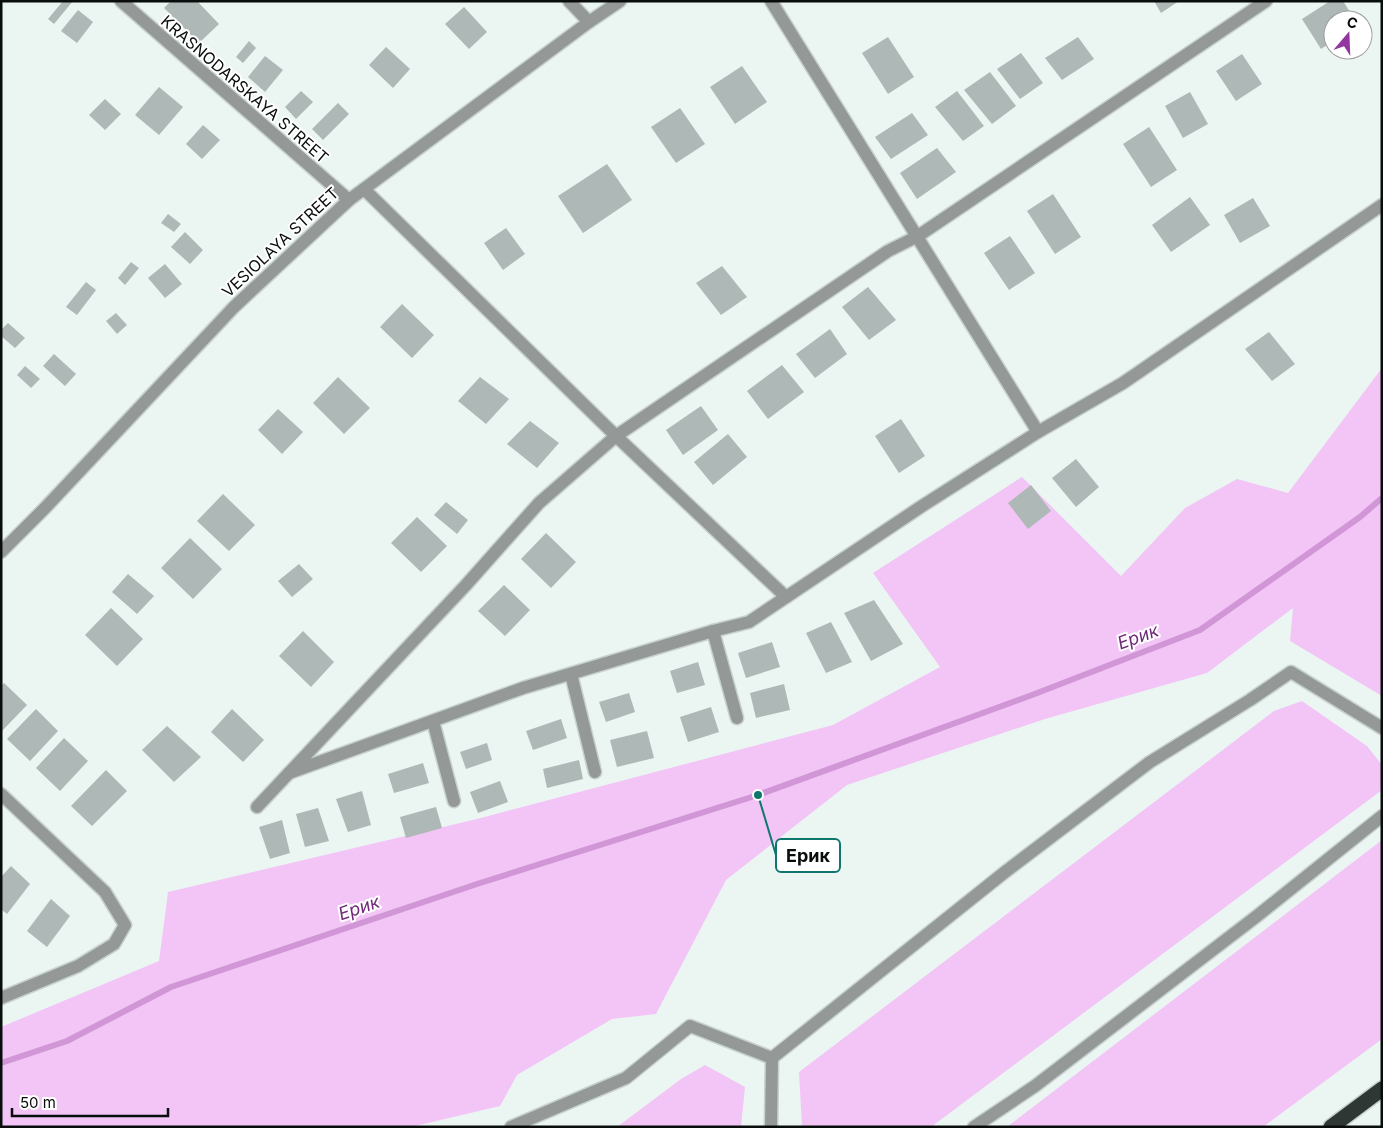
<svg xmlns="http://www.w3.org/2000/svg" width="1383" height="1128" viewBox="0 0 1383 1128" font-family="Inter,sans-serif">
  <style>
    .green { fill: #f2c5f6 }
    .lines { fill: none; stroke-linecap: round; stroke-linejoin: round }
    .stream { stroke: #d196d6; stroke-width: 6 }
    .building { fill: #aeb8b6 }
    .minor-casing { stroke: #c7d1ce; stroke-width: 15 }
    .highway-casing { stroke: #c7d1ce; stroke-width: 18 }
    .minor { stroke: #949998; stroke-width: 12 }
    .highway { stroke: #2f3735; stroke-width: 15 }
    .labels { text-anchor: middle; stroke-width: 4; stroke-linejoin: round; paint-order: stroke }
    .street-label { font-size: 16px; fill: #090d0c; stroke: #fff }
    .water-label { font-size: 18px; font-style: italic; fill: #702b78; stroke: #fff }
    .leader { fill: none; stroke: #0f766e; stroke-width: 2 }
    .callout-dot { fill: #0f766e; stroke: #fff; stroke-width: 2 }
    .callout { fill: #fff; stroke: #0f766e; stroke-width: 2 }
    .callout-label { font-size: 18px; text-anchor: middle; font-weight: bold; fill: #090d0c }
  </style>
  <rect width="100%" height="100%" fill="#ebf6f3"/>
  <!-- green -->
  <g class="green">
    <polygon points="1382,368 1382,696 1290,641 1293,608 1207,673 1045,719 847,785 726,880 656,1014 612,1019 517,1075 500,1106 411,1127 1,1127 1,1027 159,961 168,892 477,819 833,725 940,667 873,573 1022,477 1121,576 1185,508 1237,479 1288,493"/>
    <polygon points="1302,701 1367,746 1382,765 1382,790 931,1127 802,1127 799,1072 1274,711"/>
    <polygon points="1382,840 1382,1039 1263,1127 1007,1127"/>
    <polygon points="705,1065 745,1087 741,1127 617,1127 681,1079"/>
  </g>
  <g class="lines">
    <!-- stream -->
    <polyline class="stream" points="1,1063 67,1041 171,987 477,884 758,795 1032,695 1200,630 1360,517 1382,498"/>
  </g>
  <!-- building -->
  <g class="building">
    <polygon points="63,1 73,1 54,24 48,19"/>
    <polygon points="171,1 197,1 219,24 199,43 164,8"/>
    <polygon points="1154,1 1179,1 1161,13"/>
    <polygon points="1330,1 1343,1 1355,20 1333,20 1333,41 1321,49 1302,19"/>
    <polygon points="464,7 487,32 469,49 445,24"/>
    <polygon points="78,10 93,22 77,43 61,31"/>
    <polygon points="888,37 914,77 888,94 862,53"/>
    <polygon points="1078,37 1094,59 1062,80 1045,58"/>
    <polygon points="249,41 256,48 243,63 236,57"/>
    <polygon points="386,47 410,69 393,88 369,65"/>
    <polygon points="1021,53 1043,83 1020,99 997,69"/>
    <polygon points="1242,54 1262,84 1236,101 1216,71"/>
    <polygon points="265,56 283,70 265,92 248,77"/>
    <polygon points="742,66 767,102 735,124 710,87"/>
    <polygon points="990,72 1016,106 992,124 964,90"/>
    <polygon points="159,87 183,107 159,135 135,115"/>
    <polygon points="301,91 313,102 296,119 285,107"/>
    <polygon points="957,91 984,126 963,141 935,107"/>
    <polygon points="1190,92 1208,124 1183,138 1165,106"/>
    <polygon points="105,99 121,114 105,130 89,115"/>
    <polygon points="338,103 349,114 323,140 312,129"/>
    <polygon points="680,108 705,144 676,163 651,127"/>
    <polygon points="912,113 928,135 891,159 875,137"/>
    <polygon points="203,125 220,140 202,159 186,144"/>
    <polygon points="1149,127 1177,170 1151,187 1123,144"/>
    <polygon points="937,148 956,172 917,199 900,173"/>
    <polygon points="607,164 632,200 583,233 558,196"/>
    <polygon points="1053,194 1081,237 1055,254 1027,211"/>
    <polygon points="1190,197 1210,225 1171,252 1152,225"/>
    <polygon points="1253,198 1270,226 1240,243 1224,215"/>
    <polygon points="168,214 181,224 174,232 161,223"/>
    <polygon points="506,228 525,254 503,270 484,243"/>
    <polygon points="185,232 203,250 190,264 171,247"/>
    <polygon points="1010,236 1035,273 1009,290 984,253"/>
    <polygon points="131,262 139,268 125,285 118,278"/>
    <polygon points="165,264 182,284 165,298 148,278"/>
    <polygon points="722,266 747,297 721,315 696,283"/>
    <polygon points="86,282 96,290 77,315 66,307"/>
    <polygon points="868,287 896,320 869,340 842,307"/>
    <polygon points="402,304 434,335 412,358 380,327"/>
    <polygon points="116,313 127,325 117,334 106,321"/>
    <polygon points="8,323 25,338 15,348 1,336 1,330"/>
    <polygon points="830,329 847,354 815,378 796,354"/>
    <polygon points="1269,332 1295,364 1272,381 1245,349"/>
    <polygon points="54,354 76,374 65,386 43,366"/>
    <polygon points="782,365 804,392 768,419 747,391"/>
    <polygon points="25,366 40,379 31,388 17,375"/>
    <polygon points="338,377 370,408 344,434 313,403"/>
    <polygon points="480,377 509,399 486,424 458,401"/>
    <polygon points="701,406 718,430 683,455 666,430"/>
    <polygon points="278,409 303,432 282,454 258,430"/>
    <polygon points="901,419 925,456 899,473 875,436"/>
    <polygon points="530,421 559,443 537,468 507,444"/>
    <polygon points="728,434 747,457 713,485 694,462"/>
    <polygon points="1076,459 1099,487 1076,507 1052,478"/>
    <polygon points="1031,485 1051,511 1028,529 1008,503"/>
    <polygon points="223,494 255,525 229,551 197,521"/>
    <polygon points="446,502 468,520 457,534 434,515"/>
    <polygon points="417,517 447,546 421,572 391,543"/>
    <polygon points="546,533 576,562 551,588 521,559"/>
    <polygon points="190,538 222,569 193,599 161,568"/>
    <polygon points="299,564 313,579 292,597 278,581"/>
    <polygon points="128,574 154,596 137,614 112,592"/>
    <polygon points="504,585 530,610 505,636 478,611"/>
    <polygon points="874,600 903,644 871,661 844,613"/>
    <polygon points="111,608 143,639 117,666 85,635"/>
    <polygon points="831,622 852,662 826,673 806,633"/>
    <polygon points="303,631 334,662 311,687 279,656"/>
    <polygon points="772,642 780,667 746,678 738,653"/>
    <polygon points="698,662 705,685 677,693 670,671"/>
    <polygon points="4,683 27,705 1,732 1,686"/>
    <polygon points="784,684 790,710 756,718 750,693"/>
    <polygon points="629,693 635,712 606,722 599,702"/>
    <polygon points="711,707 719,732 688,742 680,717"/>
    <polygon points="36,709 58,731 30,761 7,739"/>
    <polygon points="232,709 264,740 243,762 211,732"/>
    <polygon points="561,719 567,738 533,750 526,731"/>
    <polygon points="167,726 201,757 174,782 142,750"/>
    <polygon points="647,731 654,758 617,767 610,740"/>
    <polygon points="64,738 88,761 60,791 36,768"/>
    <polygon points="487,743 492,760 466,769 460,752"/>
    <polygon points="579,760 583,779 547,788 543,769"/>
    <polygon points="423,763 429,783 394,793 388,774"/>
    <polygon points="106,770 127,791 92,826 71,806"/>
    <polygon points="500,781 508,802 478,813 470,792"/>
    <polygon points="362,791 371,825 348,832 336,799"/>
    <polygon points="436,807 442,828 406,838 400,817"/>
    <polygon points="318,808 329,841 305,847 296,814"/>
    <polygon points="282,820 290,853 270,859 259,827"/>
    <polygon points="11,866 30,884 7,914 1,909 1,877"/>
    <polygon points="51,899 70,916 47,947 27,931"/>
  </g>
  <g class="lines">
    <!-- minor casing -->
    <g class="minor-casing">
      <g id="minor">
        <polyline points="121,1 349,200"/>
        <polyline points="569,1 589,22"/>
        <polyline points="364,189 616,436 786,597"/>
        <polyline points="1038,432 1123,383 1382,205"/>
        <polyline points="1,552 45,508 234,307 349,200 589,22 620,1"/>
        <polyline points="713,631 737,718"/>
        <polyline points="571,674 595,772"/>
        <polyline points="433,721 454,801"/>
        <polyline points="289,773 523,688 713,631 749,622 922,506 1038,432 771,1"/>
        <polyline points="1,794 105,892 125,925 114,944 78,966 1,998"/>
        <polyline points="257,807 466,585 539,503 616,436 888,251 918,236 1266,1"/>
        <polyline points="772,1058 1005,872 1150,762 1250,700 1291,672 1382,728"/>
        <polyline points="511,1127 626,1078 690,1026 772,1058"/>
        <polyline points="771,1127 772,1058"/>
        <polyline points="974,1127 1035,1086 1257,916 1382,816"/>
      </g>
    </g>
    <!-- highway casing -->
    <g class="highway-casing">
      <polyline id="highway" points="1331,1127 1382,1089"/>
    </g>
    <!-- minor -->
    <use href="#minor" class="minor"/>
    <!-- highway -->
    <use href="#highway" class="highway"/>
  </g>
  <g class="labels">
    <!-- street labels -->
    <g class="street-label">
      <text transform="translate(245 89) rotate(41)" y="6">KRASNODARSKAYA STREET</text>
      <text transform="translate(280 242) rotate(-43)" y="6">VESIOLAYA STREET</text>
    </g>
    <!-- water labels -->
    <g class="water-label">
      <text transform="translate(1138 637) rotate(-20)" y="6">Ерик</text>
      <text transform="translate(359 908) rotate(-19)" y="6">Ерик</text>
    </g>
  </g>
  <!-- callouts -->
  <path class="leader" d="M758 795L776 855"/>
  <circle class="callout-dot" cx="758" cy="795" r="5"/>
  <rect class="callout" x="776" y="839" width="64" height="33" rx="5"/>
  <g class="callout-label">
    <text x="808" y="862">Ерик</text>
  </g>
  <!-- border -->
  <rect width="1383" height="1128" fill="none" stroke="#090d0c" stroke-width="5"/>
  <!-- north arrow -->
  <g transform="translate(1348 35) rotate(19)"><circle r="24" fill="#ffffff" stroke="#9d9e9e"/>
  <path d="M0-4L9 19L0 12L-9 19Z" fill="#94369f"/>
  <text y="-8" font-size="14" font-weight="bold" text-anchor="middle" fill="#090d0c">С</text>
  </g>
  <!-- scale -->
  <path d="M12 1108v8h156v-8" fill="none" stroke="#090d0c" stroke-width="2.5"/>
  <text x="20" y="1108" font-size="15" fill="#090d0c" stroke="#ffffff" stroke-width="4" paint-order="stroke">50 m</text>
</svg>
